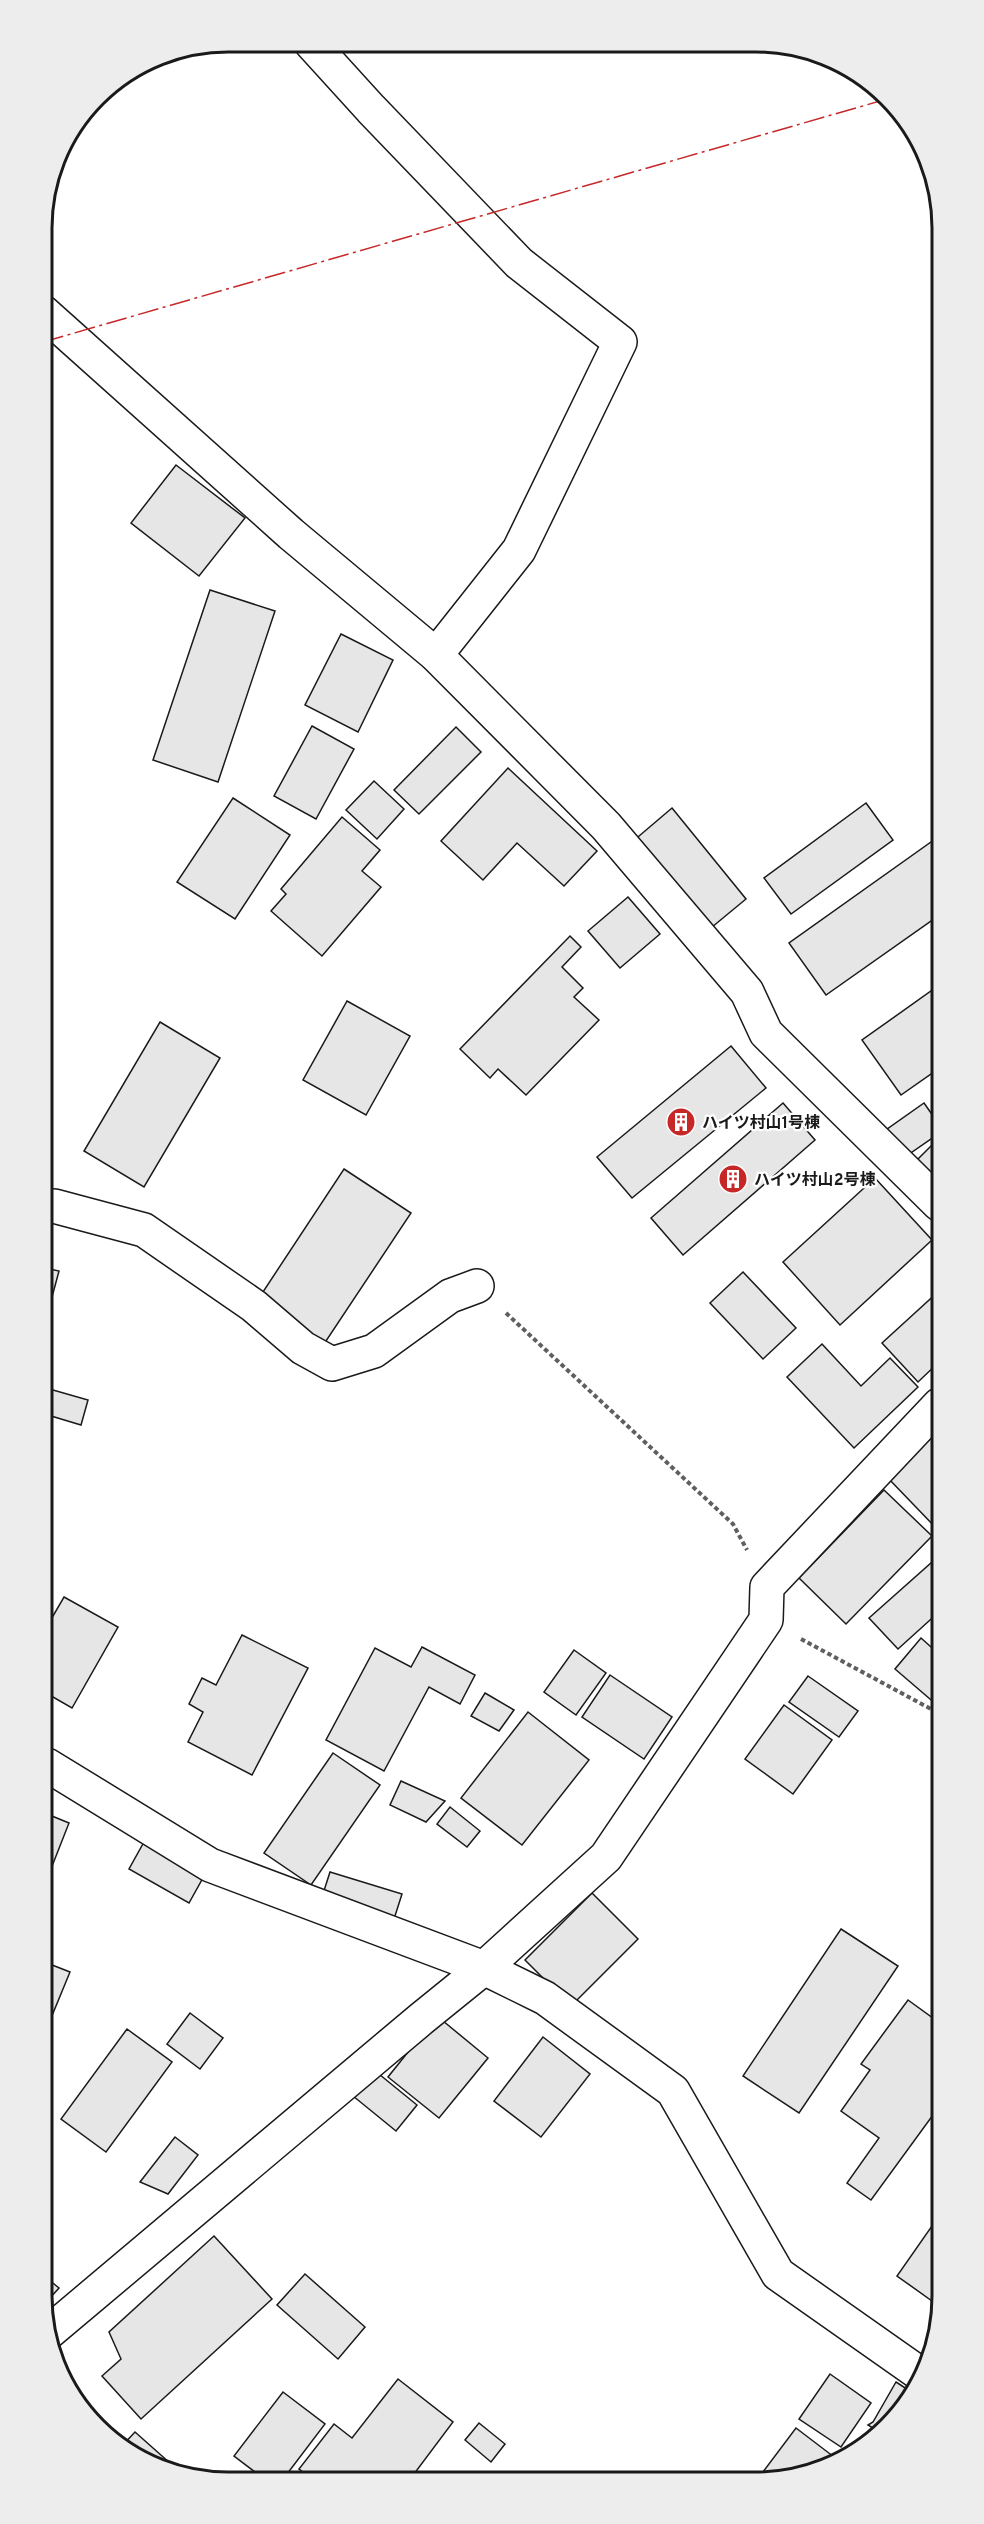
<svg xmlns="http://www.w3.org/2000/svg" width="984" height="2524" viewBox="0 0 984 2524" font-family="Overpass,'Noto Sans JP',sans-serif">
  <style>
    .building { fill: #e6e6e6; stroke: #1a1a1a; stroke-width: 1.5 }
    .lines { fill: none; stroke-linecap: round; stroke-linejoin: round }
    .minor-casing { stroke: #1a1a1a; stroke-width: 36 }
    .path { stroke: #5f5f5f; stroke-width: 4; stroke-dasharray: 4.5 3; stroke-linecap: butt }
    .minor { stroke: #fff; stroke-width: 33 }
    .power { stroke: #c62828; stroke-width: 1.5; stroke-dasharray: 21 4.5 3 4.5; stroke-linecap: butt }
    .labels { text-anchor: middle; stroke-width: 4.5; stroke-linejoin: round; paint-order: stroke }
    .poi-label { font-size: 16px; font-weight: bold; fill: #1a1a1a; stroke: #fff; text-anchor: start }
    .rim { fill: none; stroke: #1a1a1a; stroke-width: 3 }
  </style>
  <rect width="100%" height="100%" fill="#fff"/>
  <!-- building -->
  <g class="building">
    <polygon points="176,465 245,518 199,576 131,523"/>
    <polygon points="210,590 275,611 218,782 153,760"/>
    <polygon points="341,634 393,660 358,732 305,705"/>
    <polygon points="312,726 354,749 316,819 274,796"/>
    <polygon points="456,727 481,752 419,814 394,790"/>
    <polygon points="508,768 597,851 564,886 517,843 483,880 441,841"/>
    <polygon points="374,781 404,809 377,839 346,810"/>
    <polygon points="233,798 290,835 235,919 177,882"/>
    <polygon points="866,803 893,840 791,914 764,878"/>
    <polygon points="672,808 746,899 706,932 632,842"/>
    <polygon points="342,817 380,850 362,871 381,887 322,956 271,911 286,894 281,889"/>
    <polygon points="931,842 938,851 938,916 826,995 789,943"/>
    <polygon points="628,897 660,934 620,968 588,931"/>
    <polygon points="570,936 581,947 562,967 583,988 574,997 599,1020 526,1095 498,1069 490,1078 460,1049"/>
    <polygon points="938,986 938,1069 901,1095 862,1040"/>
    <polygon points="347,1001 410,1036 366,1115 303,1080"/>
    <polygon points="160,1022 220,1058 144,1187 84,1151"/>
    <polygon points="731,1046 766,1088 632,1198 597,1157"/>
    <polygon points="783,1103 815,1140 683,1255 651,1218"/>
    <polygon points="924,1103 938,1123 938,1134 902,1159 883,1132"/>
    <polygon points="931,1146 938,1153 939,1195 909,1168"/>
    <polygon points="344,1169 411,1213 324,1344 257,1301"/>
    <polygon points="875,1178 932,1240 840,1325 783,1262"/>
    <polygon points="45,1268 59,1271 45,1323"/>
    <polygon points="743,1272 796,1328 763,1359 710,1303"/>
    <polygon points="939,1291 939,1362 918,1382 882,1343"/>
    <polygon points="822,1344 861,1386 890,1358 918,1387 854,1448 787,1377"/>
    <polygon points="46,1388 88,1400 81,1425 51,1416 46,1434"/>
    <polygon points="939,1427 939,1528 938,1530 887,1477"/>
    <polygon points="884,1490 932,1536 846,1624 799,1578"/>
    <polygon points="940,1555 940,1611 898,1649 869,1618"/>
    <polygon points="64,1597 118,1627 72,1708 46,1693 46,1628"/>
    <polygon points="242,1635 308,1668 252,1775 188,1742 203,1712 189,1704 202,1678 216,1685"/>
    <polygon points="921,1638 940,1655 940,1702 937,1705 895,1669"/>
    <polygon points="422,1647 475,1675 460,1704 429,1687 384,1771 326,1740 375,1648 411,1667"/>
    <polygon points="574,1650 606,1673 576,1715 544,1692"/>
    <polygon points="610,1675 672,1717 644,1759 582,1717"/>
    <polygon points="808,1676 858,1711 839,1737 789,1702"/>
    <polygon points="485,1693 514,1710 499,1731 471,1716"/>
    <polygon points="784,1705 832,1740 793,1794 745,1759"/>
    <polygon points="528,1712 589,1760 522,1845 461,1798"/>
    <polygon points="333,1753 380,1785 311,1885 264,1853"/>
    <polygon points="401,1781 445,1801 426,1822 390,1805"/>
    <polygon points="450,1807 480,1831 467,1847 437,1824"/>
    <polygon points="47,1814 69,1823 47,1879"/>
    <polygon points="144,1842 204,1876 189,1903 129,1869"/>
    <polygon points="330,1872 402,1894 394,1919 322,1897"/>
    <polygon points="592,1893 638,1939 571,2006 525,1960"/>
    <polygon points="841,1929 898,1966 799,2113 743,2076"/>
    <polygon points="47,1963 70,1972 51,2018 47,2017"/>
    <polygon points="908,2000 941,2024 941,2104 871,2200 847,2183 879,2138 841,2111 870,2070 861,2064"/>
    <polygon points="190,2013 223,2038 200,2069 167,2044"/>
    <polygon points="437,2016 488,2058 439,2118 388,2077"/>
    <polygon points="127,2029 172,2062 106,2152 61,2119"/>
    <polygon points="543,2037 590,2074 541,2137 494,2101"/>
    <polygon points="374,2070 417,2105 396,2131 353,2096"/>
    <polygon points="175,2137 198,2155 168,2194 140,2182"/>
    <polygon points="941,2213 942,2302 939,2306 897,2276"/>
    <polygon points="214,2236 272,2299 141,2419 102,2376 121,2359 109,2332"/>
    <polygon points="305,2274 365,2327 338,2359 277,2305"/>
    <polygon points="48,2279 59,2288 48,2300"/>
    <polygon points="830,2374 871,2403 841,2447 799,2419"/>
    <polygon points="398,2379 453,2422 411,2478 311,2478 299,2469 334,2424 352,2438"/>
    <polygon points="896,2382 913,2393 903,2409 879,2432 868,2425 873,2422"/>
    <polygon points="283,2392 325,2424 284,2478 263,2478 234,2456"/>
    <polygon points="479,2423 505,2444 491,2462 465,2440"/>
    <polygon points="796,2428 838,2460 804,2476 760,2476"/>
    <polygon points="135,2432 180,2472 178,2474 146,2463 122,2446"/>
  </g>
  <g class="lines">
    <!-- minor casing -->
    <g class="minor-casing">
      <g id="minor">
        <polyline points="311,43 371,109 519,263 620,342 519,550 436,655"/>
        <polyline points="43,312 291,534 436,655 606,826 747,992 766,1033 939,1204"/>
        <polyline points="45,1207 54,1206 144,1230 254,1306 303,1348 332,1364 374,1351 450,1296 477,1286"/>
        <polyline points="47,1765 210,1865 484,1968 545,1998 673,2091 778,2274 923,2376"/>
        <polyline points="48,2333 421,2019 484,1968 606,1857 766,1620 767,1587 939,1405"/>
      </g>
    </g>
    <!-- path -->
    <g class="path">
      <polyline points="506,1313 733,1524 747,1550"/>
      <polyline points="801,1639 931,1709 940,1716"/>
    </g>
    <!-- minor -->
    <use href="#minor" class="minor"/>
    <!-- power -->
    <polyline class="power" points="43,342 887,99"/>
  </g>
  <!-- icons -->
  <defs>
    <g id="building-disc" transform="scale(1.5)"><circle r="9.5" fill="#c62828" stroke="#fff"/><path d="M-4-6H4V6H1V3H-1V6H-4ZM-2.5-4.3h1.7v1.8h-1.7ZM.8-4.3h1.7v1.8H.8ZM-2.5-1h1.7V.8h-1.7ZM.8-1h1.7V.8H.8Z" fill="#fff"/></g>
  </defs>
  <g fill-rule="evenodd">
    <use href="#building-disc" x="681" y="1122"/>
    <use href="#building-disc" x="733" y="1179"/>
  </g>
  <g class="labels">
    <!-- poi labels -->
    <g class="poi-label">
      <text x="702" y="1128">ハイツ村山1号棟</text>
      <text x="754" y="1185">ハイツ村山2号棟</text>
    </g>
  </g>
  <!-- crop -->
  <path d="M0 0H984V2524H0ZM228 52H756A176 176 0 0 1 932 228V2296A176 176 0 0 1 756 2472H228A176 176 0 0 1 52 2296V228A176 176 0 0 1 228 52Z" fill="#ededed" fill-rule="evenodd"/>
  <path class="rim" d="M228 52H756A176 176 0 0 1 932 228V2296A176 176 0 0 1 756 2472H228A176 176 0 0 1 52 2296V228A176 176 0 0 1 228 52Z"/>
</svg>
